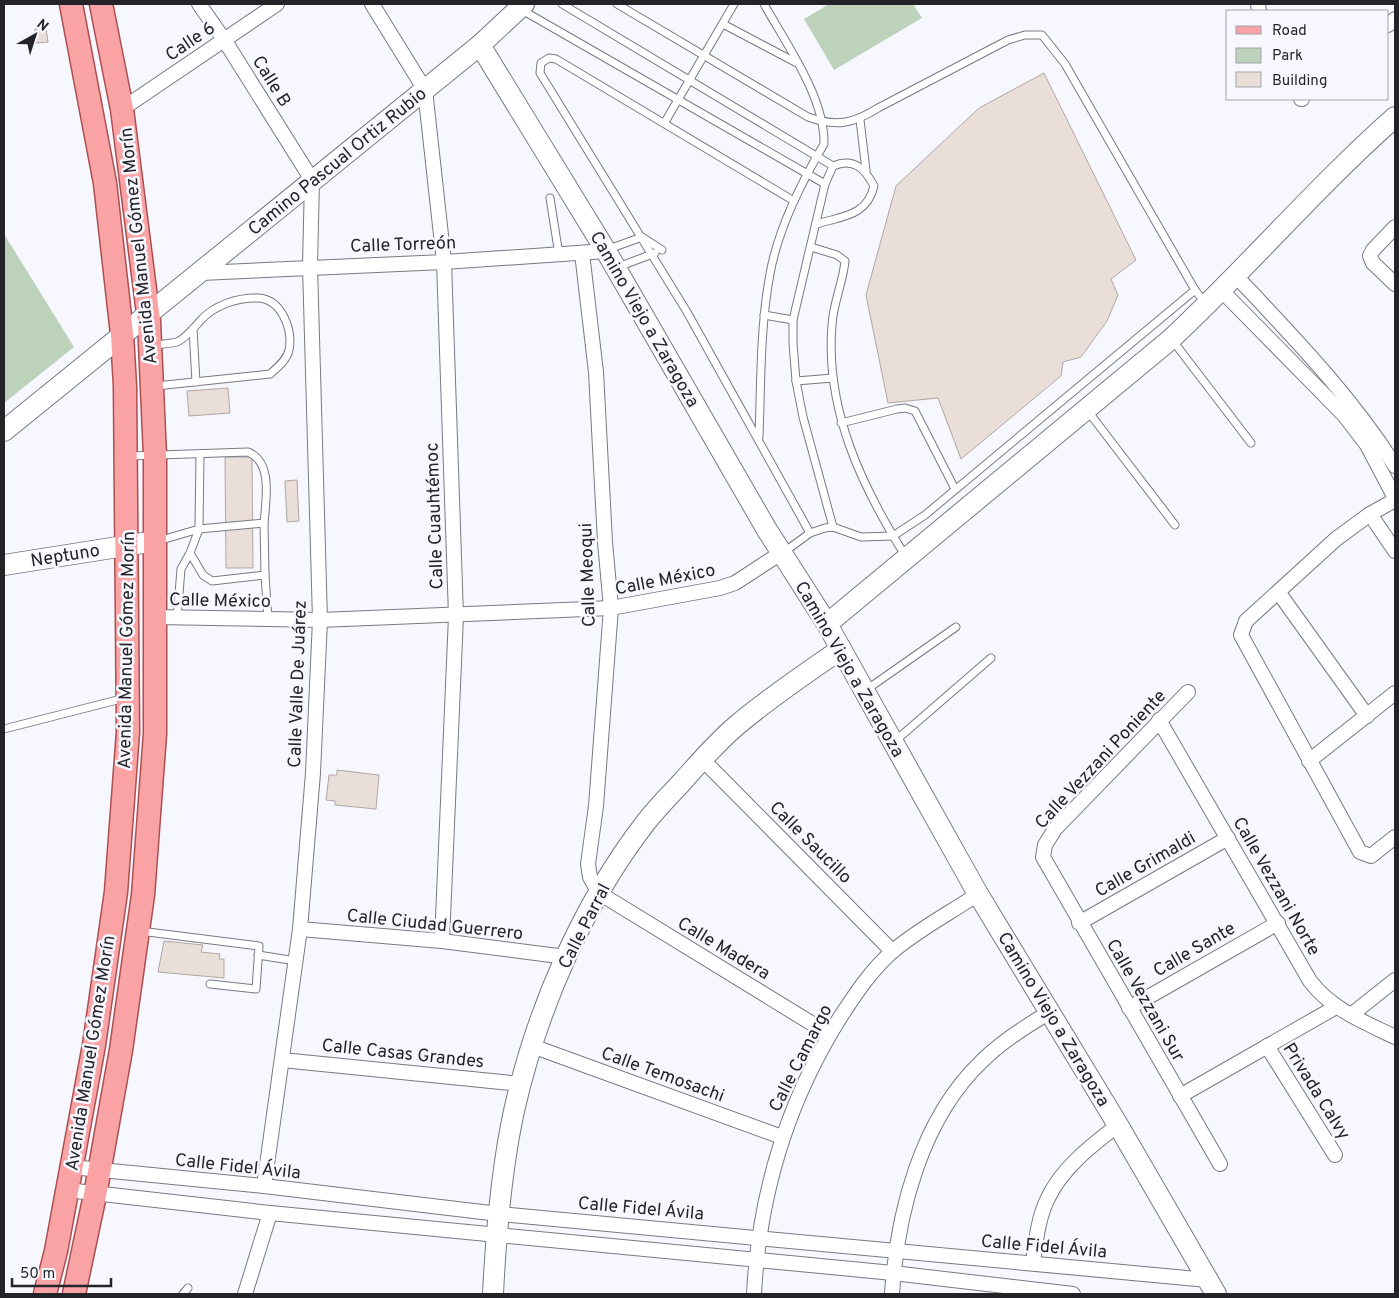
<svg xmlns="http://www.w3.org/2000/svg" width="1399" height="1298" viewBox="0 0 1399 1298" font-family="Overpass,sans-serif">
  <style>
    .green { fill: #bcd2bb }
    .building { fill: #eaded9; stroke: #b1a6a1 }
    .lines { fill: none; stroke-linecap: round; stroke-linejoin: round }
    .lane-casing { stroke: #787983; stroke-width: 9 }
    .street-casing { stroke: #787983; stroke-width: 16 }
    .secondary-casing { stroke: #787983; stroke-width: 22 }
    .primary-casing { stroke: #ac4f52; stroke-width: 25 }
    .lane { stroke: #fff; stroke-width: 7 }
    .street { stroke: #fff; stroke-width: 14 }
    .secondary { stroke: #fff; stroke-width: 20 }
    .primary { stroke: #f9a3a4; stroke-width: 22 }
    .labels { text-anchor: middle; stroke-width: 5; stroke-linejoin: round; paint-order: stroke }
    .street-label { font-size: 18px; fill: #242428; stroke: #f7f8ff }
  </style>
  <rect width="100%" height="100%" fill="#f7f8ff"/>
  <!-- green -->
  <g class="green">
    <polygon points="829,4 913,4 922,18 834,70 804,19"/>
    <polygon points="4,234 74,347 4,403"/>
  </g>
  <!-- building -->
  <g class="building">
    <polygon points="35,29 46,29 48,42 36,43"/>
    <polygon points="1044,73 1136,260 1111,279 1118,295 1107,321 1081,357 1063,362 1061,376 961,459 938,398 888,403 866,295 896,186 979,108"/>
    <polygon points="228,388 230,413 189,416 187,391"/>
    <polygon points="225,457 252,457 253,568 226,568"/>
    <polygon points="297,480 299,521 287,522 285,481"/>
    <polygon points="337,770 379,775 376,809 335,805 335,801 326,800 329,775 337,775"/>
    <polygon points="164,941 203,945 201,952 220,954 219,959 224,959 224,978 158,972"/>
  </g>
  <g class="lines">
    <!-- lane casing -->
    <g class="lane-casing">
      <g id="lane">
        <polyline points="562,4 833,166"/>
        <path d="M617,4L808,117C836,127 853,124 878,108L1008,40L1025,35H1042L1065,64L1195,290L1206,304"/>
        <polyline points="522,10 825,184"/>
        <polyline points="723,24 795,62"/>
        <polyline points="860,120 866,170"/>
        <polyline points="665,122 734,4"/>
        <polyline points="550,198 559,255"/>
        <polyline points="794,201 556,59 549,58 541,63 540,73 687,312 810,533"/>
        <path d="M817,224C843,216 867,216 874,186C865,169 854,157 833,166L825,184L793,320V343L796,381L803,417L833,527"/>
        <path d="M811,247L837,255L845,261C843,283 833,303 832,325C825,410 862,487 906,557"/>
        <polyline points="606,250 642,237 662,250"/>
        <polyline points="618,267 655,253"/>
        <polyline points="764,315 793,320"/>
        <polyline points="193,329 196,382"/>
        <polyline points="1173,341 1251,443"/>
        <path d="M154,345C161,344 169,344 177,342C186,338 193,329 200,321C214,305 238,297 259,298C282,300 293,330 289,350C287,360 277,368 270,374L156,386"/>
        <polyline points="796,381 833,378"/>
        <polyline points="1087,410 1175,525"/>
        <polyline points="841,423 897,409 905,408 915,411 955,489"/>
        <path d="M759,437C761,383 760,327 770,274C778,228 801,183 824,144C825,97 786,44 764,4"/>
        <path d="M129,456L248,452C273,462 266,500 264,523L199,529L158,541"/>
        <polyline points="784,552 810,533 825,528 833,527 861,537 893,536 925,515 1195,290"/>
        <polyline points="190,553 203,575 212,581 265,575 264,523"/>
        <polyline points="265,575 268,619"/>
        <polyline points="177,618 181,569 190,553 199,529 200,455"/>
        <polyline points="866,690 956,627"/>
        <polyline points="4,729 125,698"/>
        <polyline points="895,741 991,658"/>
        <polyline points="140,931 259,946 256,989 210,984"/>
        <polyline points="258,955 296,961"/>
        <polyline points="183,1294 188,1288"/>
      </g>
    </g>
    <!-- street casing -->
    <g class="street-casing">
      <g id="street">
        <polyline points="199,4 225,41 312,180 310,266 320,620 313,773 300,929 264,1186"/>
        <polyline points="372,4 425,90 444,262 456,616 442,941"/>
        <polyline points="1258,4 1259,11"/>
        <polyline points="1388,25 1395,19"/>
        <polyline points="1301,99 1302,99"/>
        <polyline points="122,109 277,4"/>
        <polyline points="1395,227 1373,250 1370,256 1373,263 1395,284"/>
        <polyline points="582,253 596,372 605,542 611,608 596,806 588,864 590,877 599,893 829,1034"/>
        <polyline points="201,273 444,262 606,251"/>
        <path d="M1236,276C1293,337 1351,396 1395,466"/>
        <polyline points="1222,291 1344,415 1367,445 1395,498"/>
        <polyline points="1395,500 1370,514 1336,539 1246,621 1241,635 1360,852 1371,856 1395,837"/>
        <polyline points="1370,514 1395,551"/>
        <polyline points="1279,593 1367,716"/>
        <polyline points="156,617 320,620 611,608 720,588 735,583 781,553"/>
        <polyline points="1188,692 1055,829 1045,845 1043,857 1220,1164"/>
        <path d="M1159,720L1310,981C1331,1009 1364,1022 1395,1037"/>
        <polyline points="702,759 892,951"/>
        <polyline points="1309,761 1395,693"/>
        <polyline points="1079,923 1228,838"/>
        <polyline points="300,929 442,941 566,957"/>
        <polyline points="1129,1008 1278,923"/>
        <polyline points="1351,1015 1395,980"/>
        <polyline points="532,1046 782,1137"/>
        <polyline points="1267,1046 1335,1155"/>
        <polyline points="282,1060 521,1084"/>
        <polyline points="1180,1096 1336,1007"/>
        <polyline points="71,1167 264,1186 499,1214 1208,1280"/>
        <polyline points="67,1190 270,1213 893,1273 1073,1294"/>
        <path d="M1033,1262C1036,1241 1038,1218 1048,1198C1062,1168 1092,1145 1118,1125"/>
        <polyline points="245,1294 270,1213"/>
        <path d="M754,1294C759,1195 788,1100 841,1016C856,993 872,969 893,951C919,929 950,913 978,894"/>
        <path d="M892,1294C897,1213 921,1119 982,1061C1002,1041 1026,1026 1050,1012"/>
      </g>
    </g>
    <!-- secondary casing -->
    <g class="secondary-casing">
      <g id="secondary">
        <polyline points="480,45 606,251 767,530 827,624 978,894 1118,1125 1216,1294"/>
        <polyline points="4,431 480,45 524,4"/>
        <polyline points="4,565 156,541"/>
        <path d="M827,624L1171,339C1248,267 1316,187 1395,117"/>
        <path d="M493,1294C496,1233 501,1171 514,1111C537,1009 582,905 646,822C657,808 670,795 682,782C699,763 716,743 736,726C769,698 805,674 841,649"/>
      </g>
    </g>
    <!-- primary casing -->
    <g class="primary-casing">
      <g id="primary">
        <polyline points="45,1294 56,1251 94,1045 116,892 128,732 125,386 122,334 105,183 71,4"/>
        <polyline points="74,1294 95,1195 121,1050 143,895 155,734 155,456 149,321 122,109 101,4"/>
      </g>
    </g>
    <!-- lane -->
    <use href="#lane" class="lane"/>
    <!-- street -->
    <use href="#street" class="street"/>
    <!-- secondary -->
    <use href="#secondary" class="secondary"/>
    <!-- primary -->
    <use href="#primary" class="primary"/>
  </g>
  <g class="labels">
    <!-- street labels -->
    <g class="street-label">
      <text transform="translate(190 41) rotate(-34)" y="6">Calle 6</text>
      <text transform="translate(272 81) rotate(58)" y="6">Calle B</text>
      <text transform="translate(337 161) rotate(-39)" y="6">Camino Pascual Ortiz Rubio</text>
      <text transform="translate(403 244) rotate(-2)" y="6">Calle Torreón</text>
      <text transform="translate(138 246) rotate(-96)" y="6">Avenida Manuel Gómez Morín</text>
      <text transform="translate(645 319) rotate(60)" y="6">Camino Viejo a Zaragoza</text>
      <text transform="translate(434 516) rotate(-92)" y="6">Calle Cuauhtémoc</text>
      <text transform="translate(65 555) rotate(-9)" y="6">Neptuno</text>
      <text transform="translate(587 575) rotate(-92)" y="6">Calle Meoqui</text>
      <text transform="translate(665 579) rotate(-11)" y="6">Calle México</text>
      <text transform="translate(220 600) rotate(1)" y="6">Calle México</text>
      <text transform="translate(126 650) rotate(-89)" y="6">Avenida Manuel Gómez Morín</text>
      <text transform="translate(850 669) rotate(60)" y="6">Camino Viejo a Zaragoza</text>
      <text transform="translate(297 684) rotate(-88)" y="6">Calle Valle De Juárez</text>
      <text transform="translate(1100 759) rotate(-47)" y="6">Calle Vezzani Poniente</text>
      <text transform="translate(811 842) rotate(45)" y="6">Calle Saucillo</text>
      <text transform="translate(1145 864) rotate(-30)" y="6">Calle Grimaldi</text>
      <text transform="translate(1277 886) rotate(60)" y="6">Calle Vezzani Norte</text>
      <text transform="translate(435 924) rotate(6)" y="6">Calle Ciudad Guerrero</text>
      <text transform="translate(584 926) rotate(-63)" y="6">Calle Parral</text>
      <text transform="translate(724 948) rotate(31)" y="6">Calle Madera</text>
      <text transform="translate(1194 949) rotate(-30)" y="6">Calle Sante</text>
      <text transform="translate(1146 1000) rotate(60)" y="6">Calle Vezzani Sur</text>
      <text transform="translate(1054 1019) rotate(59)" y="6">Camino Viejo a Zaragoza</text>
      <text transform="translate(90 1053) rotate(-81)" y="6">Avenida Manuel Gómez Morín</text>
      <text transform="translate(403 1053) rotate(6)" y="6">Calle Casas Grandes</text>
      <text transform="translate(800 1058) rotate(-63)" y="6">Calle Camargo</text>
      <text transform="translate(663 1074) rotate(20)" y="6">Calle Temosachi</text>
      <text transform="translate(1317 1091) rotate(58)" y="6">Privada Calvy</text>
      <text transform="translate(238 1166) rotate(6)" y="6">Calle Fidel Ávila</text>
      <text transform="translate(641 1208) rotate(5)" y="6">Calle Fidel Ávila</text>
      <text transform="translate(1044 1246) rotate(5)" y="6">Calle Fidel Ávila</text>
    </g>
  </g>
  <!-- border -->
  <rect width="1399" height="1298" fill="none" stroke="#242428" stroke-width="10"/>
  <!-- legend -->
  <rect x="1226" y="10" width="162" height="90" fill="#f7f8ff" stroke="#a3a3a9"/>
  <rect x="1236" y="26" width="25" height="8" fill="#f9a3a4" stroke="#a3a3a9"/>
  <text x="1272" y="35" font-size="15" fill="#242428">Road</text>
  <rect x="1236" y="48" width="25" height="15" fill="#bcd2bb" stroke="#a3a3a9"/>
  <text x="1272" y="60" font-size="15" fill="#242428">Park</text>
  <rect x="1236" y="72" width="25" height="15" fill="#eaded9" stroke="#a3a3a9"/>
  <text x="1272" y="85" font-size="15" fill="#242428">Building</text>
  <!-- north arrow -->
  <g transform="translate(35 35) rotate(39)" stroke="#f7f8ff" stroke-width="4" paint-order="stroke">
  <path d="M0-4L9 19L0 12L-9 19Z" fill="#242428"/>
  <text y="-8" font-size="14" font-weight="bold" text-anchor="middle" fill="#242428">N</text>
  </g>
  <!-- scale -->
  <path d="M12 1278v8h99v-8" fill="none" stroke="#242428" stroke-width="2.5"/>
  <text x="20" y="1278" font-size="15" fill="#242428" stroke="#f7f8ff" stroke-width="4" paint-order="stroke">50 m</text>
</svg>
